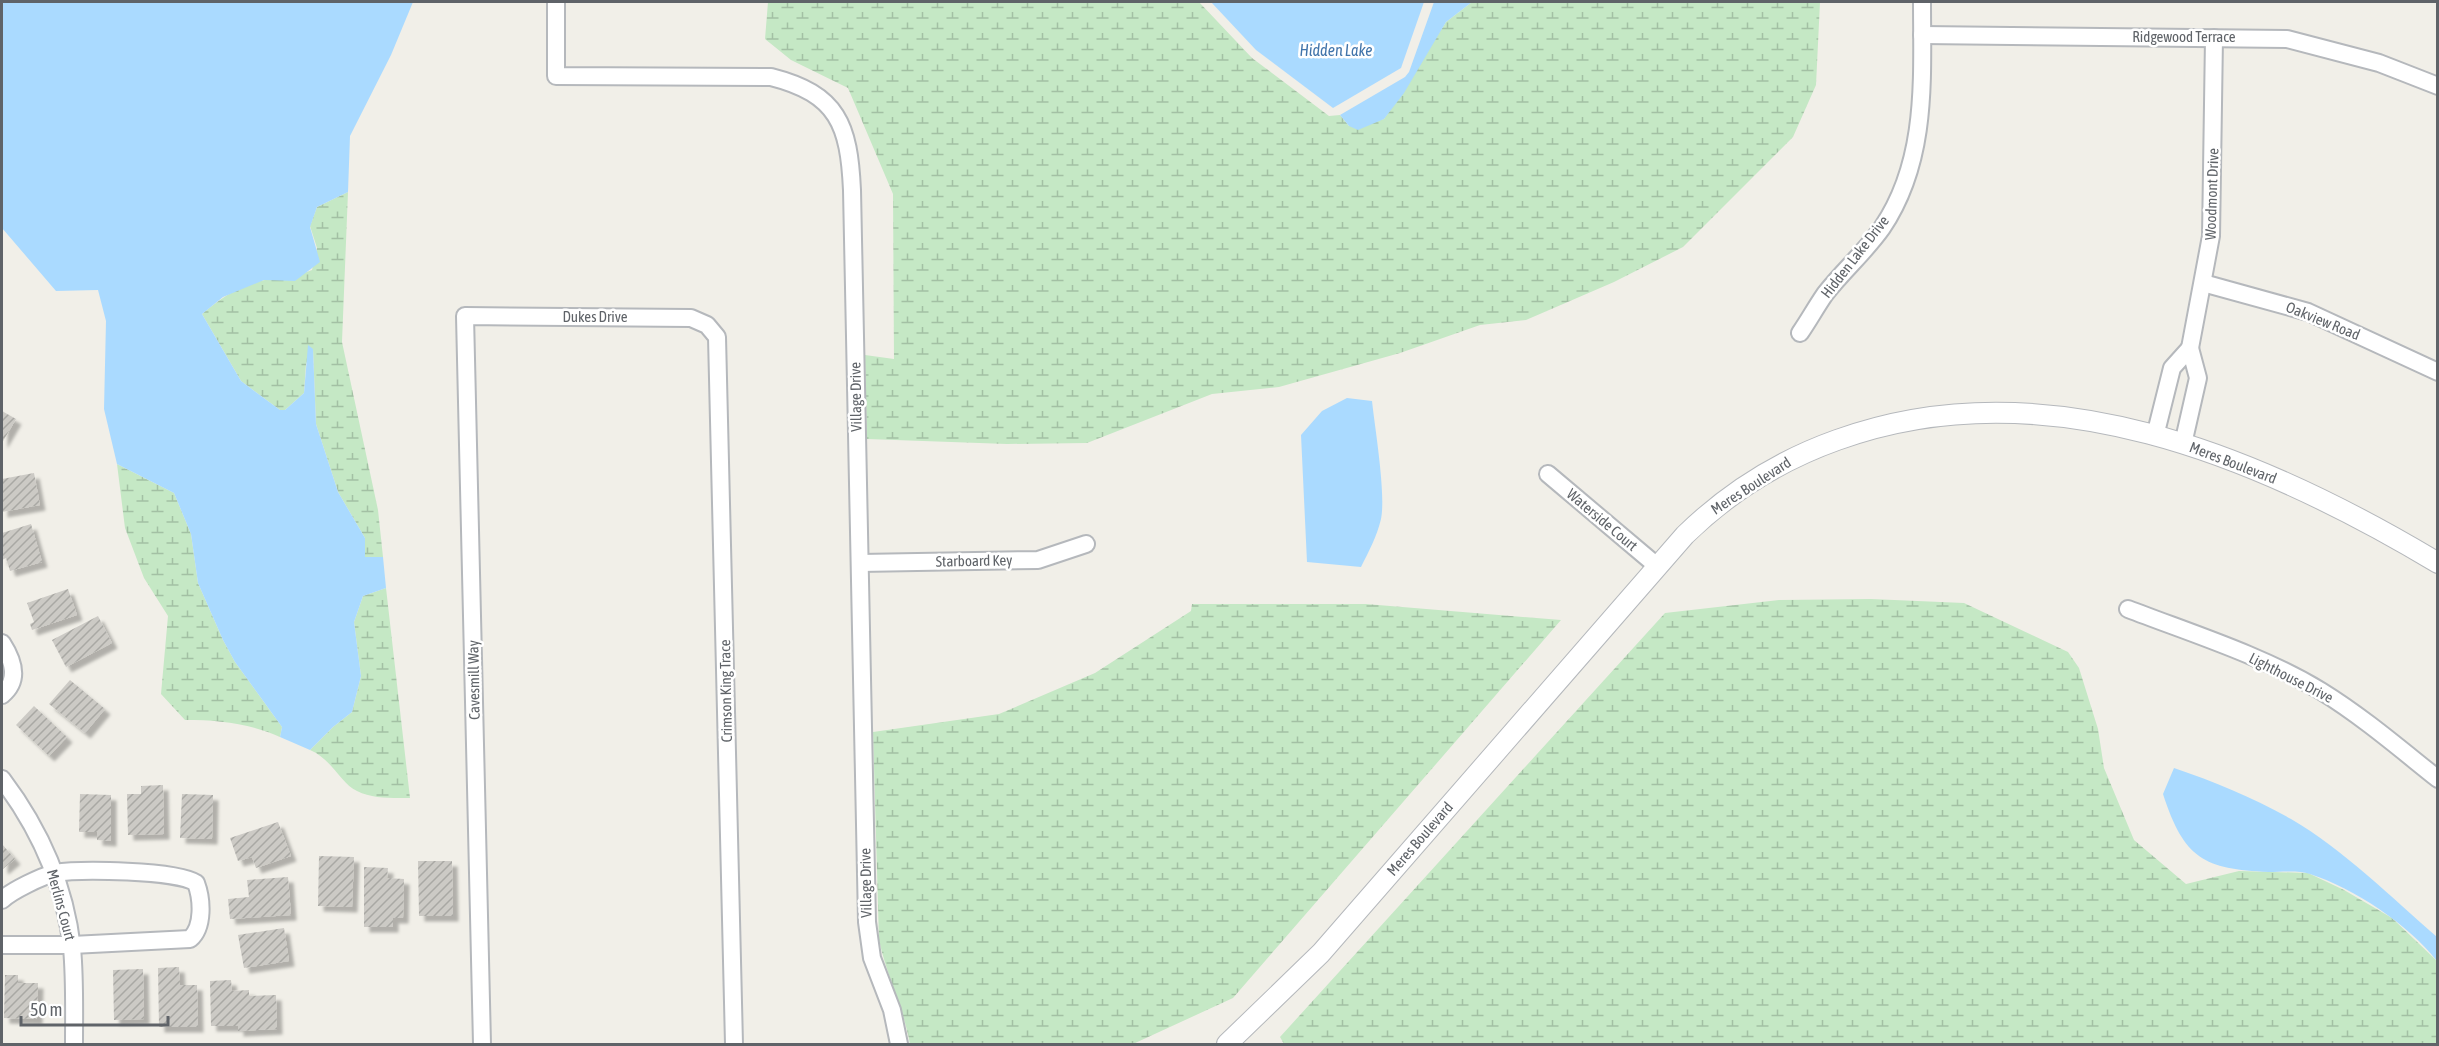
<svg xmlns="http://www.w3.org/2000/svg" width="2439" height="1046" viewBox="0 0 2439 1046" font-family="'Asap Condensed',sans-serif">
  <style>
    .wetland { fill: url(#wetland-marsh) }
    .water { fill: #aadaff }
    .building { fill: url(#building-hatch); filter: url(#shadow) }
    .lines { fill: none; stroke-linecap: round; stroke-linejoin: round }
    .minor-casing { stroke: #b5b8bc; stroke-width: 20 }
    .tertiary-casing { stroke: #b5b8bc; stroke-width: 22 }
    .minor { stroke: #fff; stroke-width: 16 }
    .tertiary { stroke: #fff; stroke-width: 20 }
    .labels { text-anchor: middle; stroke-width: 5; stroke-linejoin: round; paint-order: stroke }
    .street-label { font-size: 15px; fill: #5f6368; stroke: #fff }
    .water-label { font-size: 16px; font-style: italic; fill: #4174aa; stroke: #fff }
  </style>
  <defs>
    <pattern id="wetland-marsh" width="20" height="14" patternUnits="userSpaceOnUse" patternTransform="scale(1.5)"><rect width="20" height="14" fill="#c5e8c5"/><path d="M1 5h8M5 5V1M11 12h8M15 12V8" fill="none" stroke="#a3c0a4"/></pattern>
    <pattern id="building-hatch" width="6" height="6" patternUnits="userSpaceOnUse" patternTransform="scale(1.5)"><rect width="6" height="6" fill="#cccac5"/><path d="M-1 1l2-2M0 6l6-6M5 7l2-2" fill="none" stroke="#a9a8a4"/></pattern>
    <filter id="shadow"><feDropShadow dx="5.5" dy="5.5" stdDeviation="1.5" flood-color="#0004"/></filter>
  </defs>
  <rect width="100%" height="100%" fill="#f1efe8"/>
  <!-- wetland -->
  <g class="wetland">
    <polygon points="768,2 1199,2 1252,58 1329,116 1340,115 1349,126 1384,119 1446,22 1472,2 1820,2 1816,85 1793,137 1683,247 1614,282 1526,320 1480,325 1400,353 1279,387 1212,394 1087,443 1007,444 867,439 865,355 894,359 893,194 848,88 791,60 765,39"/>
    <path d="M348,192L342,342L378,510L383,557H365V538L338,492L316,424L313,349L306,364L304,393L285,410H280L241,381L202,314C219,300 242,283 265,280C281,277 296,277 312,270L317,248L310,226L317,207Z"/>
    <path d="M117,464L174,493L191,534L198,583L223,640L235,662L282,727L280,737C249,723 218,720 185,720L161,694L168,616L144,578L125,528Z"/>
    <path d="M386,588L410,798C392,798 373,799 357,791C341,784 333,760 310,750L333,727L352,712L361,676L354,622L363,596Z"/>
    <polygon points="1871,599 1964,603 2068,652 2079,668 2098,729 2104,768 2134,840 2186,884 2239,871 2308,873 2344,890 2392,918 2437,961 2437,1044 1284,1044 1280,1037 1665,613 1779,600"/>
    <path d="M1192,604H1366L1561,620L1233,998L1133,1044H910C903,1006 887,977 879,940L873,732L999,714L1095,673L1191,611Z"/>
  </g>
  <!-- water -->
  <g class="water">
    <polygon points="2,2 413,2 391,55 350,136 348,192 317,207 310,227 320,262 295,281 264,280 223,297 202,314 241,381 280,410 285,410 304,393 308,345 313,349 316,424 338,492 365,538 365,557 383,557 386,588 363,596 354,622 361,676 352,712 333,727 310,750 280,737 282,727 235,662 223,640 198,583 191,534 174,493 117,464 104,409 106,321 98,290 56,291 2,228"/>
    <polygon points="1211,2 1424,2 1401,68 1333,108 1256,50"/>
    <polygon points="1434,2 1472,2 1446,22 1404,93 1384,119 1358,130 1349,126 1340,115 1405,77 1409,72"/>
    <path d="M1347,398L1372,401C1375,429 1386,494 1381,519C1377,536 1369,551 1361,567L1307,562L1301,435L1322,411Z"/>
    <path d="M2174,768C2215,782 2254,798 2291,819C2344,850 2392,898 2437,937V961C2409,925 2354,888 2310,874C2298,870 2282,872 2269,872C2204,869 2184,859 2163,794Z"/>
  </g>
  <!-- building -->
  <g class="building">
    <polygon points="2,411 16,419 2,443"/>
    <polygon points="34,473 40,505 2,512 2,479"/>
    <polygon points="31,524 42,562 10,571 6,558 2,560 2,533"/>
    <polygon points="68,589 77,615 32,630 30,624 34,622 27,603"/>
    <polygon points="98,616 112,643 66,667 52,640"/>
    <polygon points="70,680 105,709 85,733 49,704"/>
    <polygon points="34,706 67,737 49,756 16,725"/>
    <polygon points="163,785 164,834 128,835 127,794 141,794 141,786"/>
    <polygon points="80,794 111,795 111,841 97,840 97,832 79,832"/>
    <polygon points="182,794 213,795 212,839 180,838"/>
    <polygon points="278,822 291,856 256,868 252,857 238,861 230,838"/>
    <polygon points="2,844 15,859 3,869 2,867"/>
    <polygon points="319,856 354,857 352,907 318,906"/>
    <polygon points="418,861 452,861 453,916 419,916"/>
    <polygon points="364,867 388,868 387,878 404,879 403,918 393,918 393,927 364,927"/>
    <polygon points="288,877 291,915 230,919 228,899 249,897 247,880"/>
    <polygon points="284,928 289,961 244,968 238,935"/>
    <polygon points="179,967 180,985 197,985 198,1027 159,1027 158,968"/>
    <polygon points="143,969 144,1019 114,1020 113,970"/>
    <polygon points="5,975 18,975 18,983 38,983 37,1019 4,1018"/>
    <polygon points="231,980 232,991 249,990 249,996 276,995 277,1029 238,1031 238,1026 211,1026 210,981"/>
  </g>
  <g class="lines">
    <!-- minor casing -->
    <g class="minor-casing">
      <g id="minor">
        <path d="M556,2V76L771,77C838,94 849,125 852,190L867,922L872,958L892,1010L899,1044"/>
        <polyline points="1922,35 2287,39 2379,63 2438,86"/>
        <polyline points="2203,283 2308,312 2438,372"/>
        <path d="M1800,333C1809,320 1816,307 1825,294C1843,271 1865,252 1882,228C1928,160 1922,79 1922,2"/>
        <polyline points="2190,348 2211,236 2214,38"/>
        <polyline points="2155,436 2172,368 2190,348 2198,378 2183,444"/>
        <polyline points="1548,474 1657,566"/>
        <polyline points="860,563 1038,560 1086,544"/>
        <path d="M2128,609C2193,634 2261,655 2321,691C2363,717 2399,748 2438,779"/>
        <path d="M2,643C13,660 20,680 2,695"/>
        <path d="M2,779C39,828 65,886 72,948C75,979 74,1012 74,1044"/>
        <path d="M2,900C11,891 42,876 55,873C79,869 177,870 196,883C202,899 204,927 190,939L72,945H2"/>
        <polyline points="482,1044 465,316 691,318 707,325 717,337 734,1044"/>
      </g>
    </g>
    <!-- tertiary casing -->
    <g class="tertiary-casing">
      <path id="tertiary" d="M1227,1044L1321,953L1685,535C1728,493 1781,460 1837,440C2044,365 2261,457 2438,563"/>
    </g>
    <!-- minor -->
    <use href="#minor" class="minor"/>
    <!-- tertiary -->
    <use href="#tertiary" class="tertiary"/>
  </g>
  <g class="labels">
    <!-- street labels -->
    <g class="street-label">
      <text x="2184" y="42">Ridgewood Terrace</text>
      <text transform="translate(2212 194) rotate(-88)" y="5">Woodmont Drive</text>
      <text transform="translate(1855 257) rotate(-52)" y="5">Hidden Lake Drive</text>
      <text x="595" y="322">Dukes Drive</text>
      <text transform="translate(2323 321) rotate(22)" y="5">Oakview Road</text>
      <text transform="translate(856 397) rotate(-91)" y="5">Village Drive</text>
      <text transform="translate(2233 463) rotate(21)" y="5">Meres Boulevard</text>
      <text transform="translate(1751 486) rotate(-33)" y="5">Meres Boulevard</text>
      <text transform="translate(1602 520) rotate(40)" y="5">Waterside Court</text>
      <text transform="translate(974 561) rotate(-1)" y="5">Starboard Key</text>
      <text transform="translate(2291 678) rotate(27)" y="5">Lighthouse Drive</text>
      <text transform="translate(474 680) rotate(-91)" y="5">Cavesmill Way</text>
      <text transform="translate(726 691) rotate(-91)" y="5">Crimson King Trace</text>
      <text transform="translate(1420 839) rotate(-49)" y="5">Meres Boulevard</text>
      <text transform="translate(866 883) rotate(-91)" y="5">Village Drive</text>
      <text transform="translate(61 905) rotate(75)" y="5">Merlins Court</text>
    </g>
    <!-- water labels -->
    <g class="water-label">
      <text x="1336" y="56">Hidden Lake</text>
    </g>
  </g>
  <!-- border -->
  <rect width="2439" height="1046" fill="none" stroke="#5f6368" stroke-width="6"/>
  <!-- scale -->
  <path d="M21 1016v9h147v-9" fill="none" stroke="#5f6368" stroke-width="3"/>
  <text x="30" y="1016" font-size="18" fill="#5f6368" stroke="#ffffff" stroke-width="4.5" paint-order="stroke">50 m</text>
</svg>
